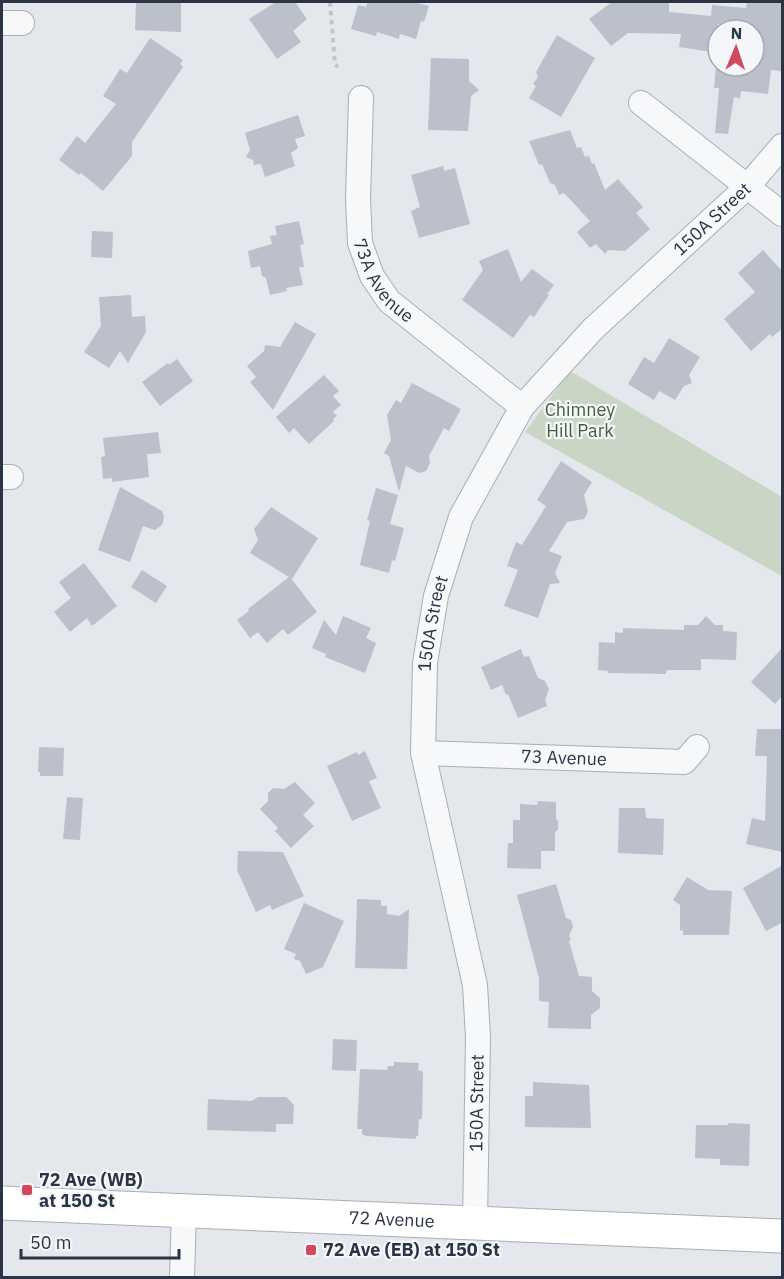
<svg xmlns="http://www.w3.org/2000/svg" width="784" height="1279" viewBox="0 0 784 1279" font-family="'IBM Plex Sans',sans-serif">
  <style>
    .green { fill: #c9d6c5 }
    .building { fill: #bbc0ca }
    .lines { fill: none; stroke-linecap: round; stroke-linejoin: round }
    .minor-casing { stroke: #a9aeb7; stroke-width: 26 }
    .secondary-casing { stroke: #a9aeb7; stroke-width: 35 }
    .path { stroke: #c2c5cb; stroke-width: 4; stroke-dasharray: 4.5 4.5; stroke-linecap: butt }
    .minor { stroke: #f7f8fa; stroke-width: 24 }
    .secondary { stroke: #fff; stroke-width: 33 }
    .poi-dot { fill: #d1495b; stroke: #f4f6f9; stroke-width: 2 }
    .labels { text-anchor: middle; stroke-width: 4.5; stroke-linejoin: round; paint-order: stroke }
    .street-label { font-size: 18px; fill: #2b3445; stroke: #f4f6f9 }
    .park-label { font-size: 18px; fill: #3f6138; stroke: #f4f6f9 }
    .poi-label { font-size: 18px; font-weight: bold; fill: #2b3445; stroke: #f4f6f9; text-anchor: start }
  </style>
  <rect width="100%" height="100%" fill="#e4e7ec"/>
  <!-- green -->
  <polygon class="green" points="570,371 782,497 782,576 525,432"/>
  <!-- building -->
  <g class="building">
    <polygon points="136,2 181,2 181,32 135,30"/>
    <polygon points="276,2 295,2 307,19 293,31 301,42 277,59 249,19"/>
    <polygon points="368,2 414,2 429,6 424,22 421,21 416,39 400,34 399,39 377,32 376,36 351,29 358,5 366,7"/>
    <polygon points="612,2 669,2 669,12 711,16 712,5 746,8 747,2 783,2 783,56 781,71 771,70 768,94 741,91 740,98 734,97 728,134 715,133 719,88 714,88 716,66 754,66 754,27 718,24 718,53 679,47 681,34 628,33 611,46 589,19"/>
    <polygon points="557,35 595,58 561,117 529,98 536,86 533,84 538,77 536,72"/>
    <polygon points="150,38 183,60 180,64 183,67 132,142 132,156 103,191 81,173 79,175 59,160 77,136 85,143 116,104 103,96 120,69 127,73"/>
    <polygon points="431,58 469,59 469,81 479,90 471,96 468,131 428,130"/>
    <polygon points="298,115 305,136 295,139 298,148 291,153 295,166 265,177 261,164 254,165 253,160 246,157 250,150 245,133"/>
    <polygon points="570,130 577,148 581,147 585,157 589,156 592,164 594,163 605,190 618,179 643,207 636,213 650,229 625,251 608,250 605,254 596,244 590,248 577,232 590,221 566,195 563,193 559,195 555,185 550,183 542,164 539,165 529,141"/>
    <polygon points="443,166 444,171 455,168 470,224 419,238 411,211 420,207 411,175"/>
    <polygon points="299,221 304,244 300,245 304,267 299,267 303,285 286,288 287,291 270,295 266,278 262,276 260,266 251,268 248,251 272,244 270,236 277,235 275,226"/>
    <polygon points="92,231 113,232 112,258 91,257"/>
    <polygon points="508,249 521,282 532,269 554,285 547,294 549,295 534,317 530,315 513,338 462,300 483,270 479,261"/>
    <polygon points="763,250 783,272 783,328 772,337 770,334 751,351 724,319 755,292 738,273"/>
    <polygon points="131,295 132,317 145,316 146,332 128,363 120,351 109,368 84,352 101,326 99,297"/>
    <polygon points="295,322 316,334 273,410 250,382 256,377 247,366 264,351 265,345 280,347"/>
    <polygon points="669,338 700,357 689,375 692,383 684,386 675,400 659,391 654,400 628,384 644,357 654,363"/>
    <polygon points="177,359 193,381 160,406 142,382 168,363 169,365"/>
    <polygon points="324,375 339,391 333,396 341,405 333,412 337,416 333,419 334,421 309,444 294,428 289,433 276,417"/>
    <polygon points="412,383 461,409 449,431 444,428 429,456 430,463 426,471 419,473 406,466 399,492 389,456 384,453 391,440 387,415 396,400 401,403"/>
    <polygon points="158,432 161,453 147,454 149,477 112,482 112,478 103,479 101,457 105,456 103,438"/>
    <polygon points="561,461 592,482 584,495 588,512 584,519 567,522 549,551 562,556 555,573 560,583 550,584 538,618 504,606 518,570 507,566 516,542 522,545 546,506 537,500"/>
    <polygon points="120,487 162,511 164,517 162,525 155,530 143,526 130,562 98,550"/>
    <polygon points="376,488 398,495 390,524 404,528 395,561 392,560 389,573 360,565 370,521 367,520"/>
    <polygon points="271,507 318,538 292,579 290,577 317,612 288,635 283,629 267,643 258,632 250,638 237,620 249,611 248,609 289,577 250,553 258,540 254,529"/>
    <polygon points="84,563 117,606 92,626 87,618 70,632 54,612 71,598 59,582"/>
    <polygon points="142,570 167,586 156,603 131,587"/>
    <polygon points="343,616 371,628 366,638 376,643 365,673 325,657 326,654 312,648 324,620 336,635"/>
    <polygon points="706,616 715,625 723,625 723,631 737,632 736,660 701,659 701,670 669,670 666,671 666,674 608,673 608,671 598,670 599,642 615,643 615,632 623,633 623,628 684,630 684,625 698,625"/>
    <polygon points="783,647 783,695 775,704 751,682"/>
    <polygon points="521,649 524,657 529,656 538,678 545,681 549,689 545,700 547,706 518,718 508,694 506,695 502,685 491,690 481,667"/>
    <polygon points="757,729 783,729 783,852 746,844 752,818 765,821 767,756 755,756"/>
    <polygon points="39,747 64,748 63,776 40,776 40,772 38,772"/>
    <polygon points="365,751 377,778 369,781 381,808 352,821 327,766 357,752 358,755"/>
    <polygon points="295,782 315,803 303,815 314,826 291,848 275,831 278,828 260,809 268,801 268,793 273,788 284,789"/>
    <polygon points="67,797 83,798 80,840 63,839"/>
    <polygon points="538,801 556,802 556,819 558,821 558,830 555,832 555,851 541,851 541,869 507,868 508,843 513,843 513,820 520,820 520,804 537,805"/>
    <polygon points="619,808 645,808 646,818 664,819 663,855 618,853"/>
    <polygon points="238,851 283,852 304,896 272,910 270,905 256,912 237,870"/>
    <polygon points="783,865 783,922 766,931 743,888"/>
    <polygon points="687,877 708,890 732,891 729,935 683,935 683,930 680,931 680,905 673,900"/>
    <polygon points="556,884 566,918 571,920 573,927 569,935 571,940 569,941 579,976 592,977 592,991 600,998 600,1008 591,1015 591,1029 548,1028 549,1002 539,1001 539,978 517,895"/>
    <polygon points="357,899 381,900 381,906 387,906 387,914 399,916 409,909 407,969 355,968"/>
    <polygon points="304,903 344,921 323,967 306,974 300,961 294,959 296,954 284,949"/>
    <polygon points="333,1039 357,1040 356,1071 332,1070"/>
    <polygon points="394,1062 419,1063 418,1070 422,1071 423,1074 422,1119 419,1119 418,1136 416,1136 416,1139 366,1136 362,1134 362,1129 357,1129 360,1069 387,1070 388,1066 394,1066"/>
    <polygon points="533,1082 589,1085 591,1128 525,1127 525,1096 533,1096"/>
    <polygon points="258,1097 286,1097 294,1105 293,1124 276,1124 276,1132 207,1130 208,1099 251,1101"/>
    <polygon points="728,1123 750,1124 749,1166 720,1165 720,1159 695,1158 696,1125 728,1125"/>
  </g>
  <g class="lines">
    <!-- minor casing -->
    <g class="minor-casing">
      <g id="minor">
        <polyline points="2,23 22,23"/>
        <path id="s1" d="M361,98L358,199L360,243L372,276L389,301L522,407"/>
        <polyline points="641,103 782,214"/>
        <polyline points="2,477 11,477"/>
        <path id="s2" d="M423,753L684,762L697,747"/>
        <path id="s3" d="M475,1223L478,1037L475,985L423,753L425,663L436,596L461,517L522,407L593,329L747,187L782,146"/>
        <polyline points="182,1278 184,1210"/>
      </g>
    </g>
    <!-- secondary casing -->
    <g class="secondary-casing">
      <g id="secondary">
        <path id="s4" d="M2,1203L782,1236"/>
      </g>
    </g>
    <!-- path -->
    <polyline class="path" points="330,2 335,64 338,67"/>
    <!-- minor -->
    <use href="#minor" class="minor"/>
    <!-- secondary -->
    <use href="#secondary" class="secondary"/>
  </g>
  <!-- markers -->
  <g class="poi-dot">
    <rect x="21" y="1184" width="12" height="12" rx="3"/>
    <rect x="305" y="1244" width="12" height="12" rx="3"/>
  </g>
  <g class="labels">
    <!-- street labels -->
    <g class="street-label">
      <text dy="6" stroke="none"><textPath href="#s3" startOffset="1110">150A Street</textPath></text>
      <text dy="6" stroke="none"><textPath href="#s1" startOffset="190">73A Avenue</textPath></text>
      <text dy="6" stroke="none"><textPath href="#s3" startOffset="606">150A Street</textPath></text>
      <text dy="6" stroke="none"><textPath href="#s2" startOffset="141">73 Avenue</textPath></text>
      <text dy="6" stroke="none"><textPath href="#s3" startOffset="120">150A Street</textPath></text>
      <text dy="6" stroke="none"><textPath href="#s4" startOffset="390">72 Avenue</textPath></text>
    </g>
    <!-- park labels -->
    <g class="park-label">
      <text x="580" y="416">Chimney<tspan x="580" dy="21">Hill Park</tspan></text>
    </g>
    <!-- poi labels -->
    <g class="poi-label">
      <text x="39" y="1186">72 Ave (WB)<tspan x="39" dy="21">at 150 St</tspan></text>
      <text x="323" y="1256">72 Ave (EB) at 150 St</text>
    </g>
  </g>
  <!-- border -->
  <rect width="784" height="1279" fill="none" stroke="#2b3445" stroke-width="6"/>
  <!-- north arrow -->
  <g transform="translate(736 48) rotate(2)"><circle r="28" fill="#f4f6f9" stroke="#a4a8b1" stroke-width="1.5"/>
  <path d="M0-4.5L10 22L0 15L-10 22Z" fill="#d1495b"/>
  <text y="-9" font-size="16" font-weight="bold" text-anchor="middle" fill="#2b3445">N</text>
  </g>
  <!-- scale -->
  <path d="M21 1249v9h158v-9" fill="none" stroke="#2b3445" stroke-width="3"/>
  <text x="30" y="1249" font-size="18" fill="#2b3445" stroke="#f4f6f9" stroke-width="4.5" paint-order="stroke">50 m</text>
</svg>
